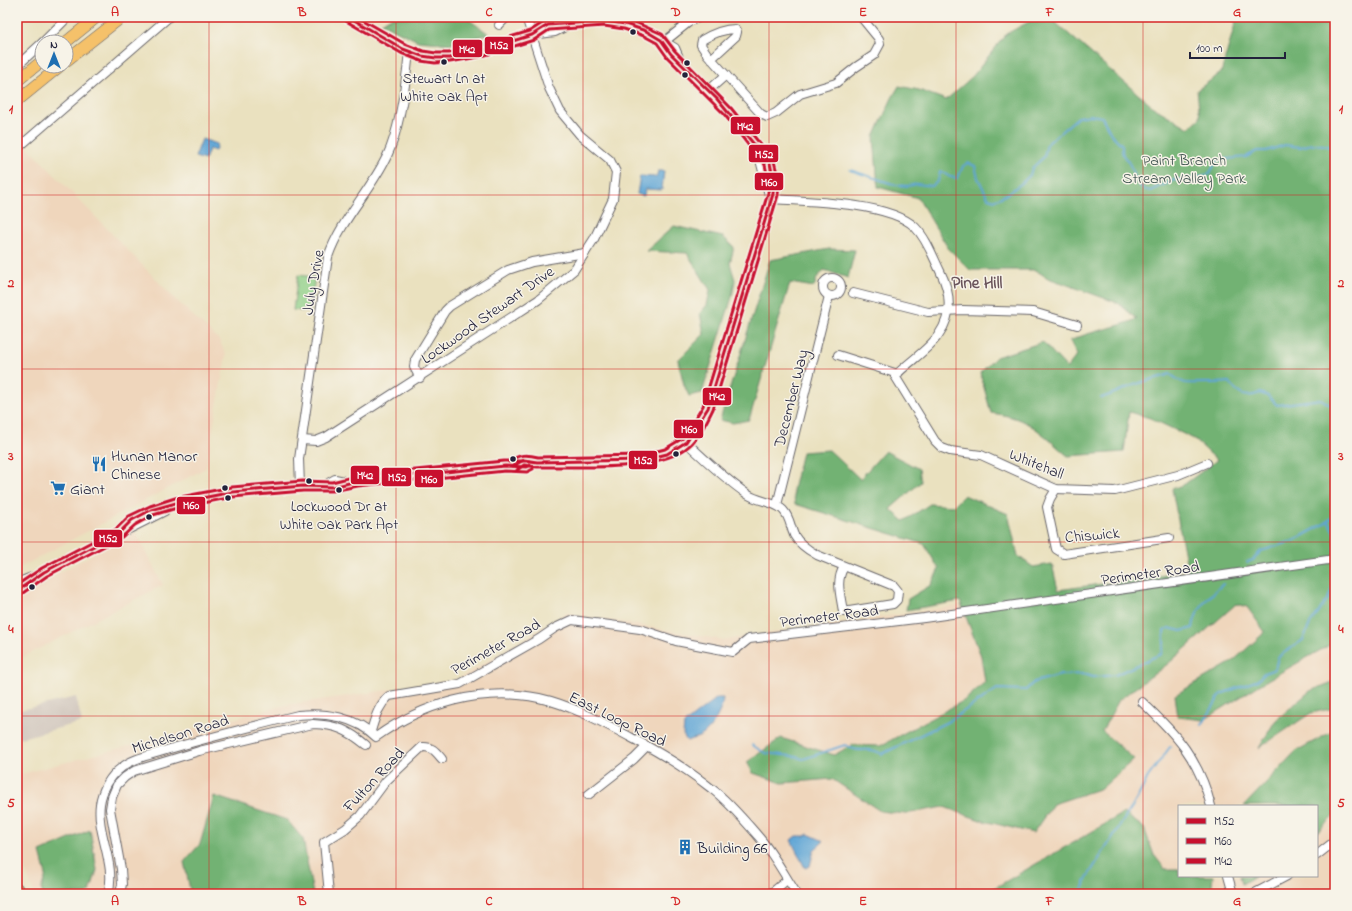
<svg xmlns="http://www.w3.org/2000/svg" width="1352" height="911" viewBox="0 0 1352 911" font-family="'Indie Flower',sans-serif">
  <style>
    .built { fill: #efd6bc; fill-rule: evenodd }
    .industrial { fill: #cdc2b9 }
    .green { fill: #8ecf86; stroke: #587860 }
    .forest { fill: #72b273; stroke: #4a6a57 }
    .water { fill: #5fa5d5; stroke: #406488 }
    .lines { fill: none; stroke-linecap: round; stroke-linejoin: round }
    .stream { stroke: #5fa5d5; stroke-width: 2 }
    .minor-casing { stroke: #686569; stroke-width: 10 }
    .major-casing { stroke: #686569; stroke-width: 12 }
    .highway-casing { stroke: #686569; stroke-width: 12 }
    .minor { stroke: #fff; stroke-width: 8 }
    .major { stroke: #f5c16b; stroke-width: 10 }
    .highway { stroke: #f5c16b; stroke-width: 11 }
    .bus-1-casing { stroke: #f7f3e8; stroke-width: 6 }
    .bus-2-casing { stroke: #f7f3e8; stroke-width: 6 }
    .bus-3-casing { stroke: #f7f3e8; stroke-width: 6 }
    .bus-1 { stroke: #c8102e; stroke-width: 3 }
    .bus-2 { stroke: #c8102e; stroke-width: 3 }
    .bus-3 { stroke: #c8102e; stroke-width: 3 }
    .grid { fill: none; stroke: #d62828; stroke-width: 1; stroke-opacity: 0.55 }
    .bus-dot { fill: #22223b; stroke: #f7f3e8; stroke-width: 1.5 }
    .labels { text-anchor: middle; stroke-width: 3; stroke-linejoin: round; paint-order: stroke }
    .bus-label { font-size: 15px; fill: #22223b; stroke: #f7f3e8 }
    .park-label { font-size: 16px; fill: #425652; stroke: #f7f3e8 }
    .street-label { font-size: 16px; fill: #22223b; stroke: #f7f3e8 }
    .poi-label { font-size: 16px; fill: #22223b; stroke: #f7f3e8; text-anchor: start }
    .neighbourhood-label { font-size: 17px; font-weight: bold; fill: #6a545b; stroke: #f7f3e8 }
    .line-badge { stroke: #f7f3e8; stroke-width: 1.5 }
    .badge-label { font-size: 11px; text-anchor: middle; font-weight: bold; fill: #fff }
    .neatline { fill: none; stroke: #d62828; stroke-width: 1.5 }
    .grid-label { font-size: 13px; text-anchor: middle; font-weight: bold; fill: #d62828 }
  </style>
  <rect width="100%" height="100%" fill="#f7f3e8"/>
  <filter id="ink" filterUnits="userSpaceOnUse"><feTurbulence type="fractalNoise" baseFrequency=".025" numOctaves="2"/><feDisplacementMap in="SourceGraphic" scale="8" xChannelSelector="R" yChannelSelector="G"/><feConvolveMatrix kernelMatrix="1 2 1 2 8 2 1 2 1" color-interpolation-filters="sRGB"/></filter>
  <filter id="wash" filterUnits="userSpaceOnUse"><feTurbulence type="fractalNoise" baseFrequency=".012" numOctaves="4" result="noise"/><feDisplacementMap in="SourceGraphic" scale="16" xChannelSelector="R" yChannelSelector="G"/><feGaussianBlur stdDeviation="0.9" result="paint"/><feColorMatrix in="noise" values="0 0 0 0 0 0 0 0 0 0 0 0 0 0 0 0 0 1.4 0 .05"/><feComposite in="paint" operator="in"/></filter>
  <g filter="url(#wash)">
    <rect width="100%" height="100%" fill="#eae1bf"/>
    <!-- built -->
    <g class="built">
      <polygon points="17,136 176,300 219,340 226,355 206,468 17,569"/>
      <polygon points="135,531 163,585 23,657 17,649 17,596"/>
      <path d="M1335,551V894H34L17,846V775L286,705L456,680L567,613L724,640ZM1179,806H1317V876H1179Z"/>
    </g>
    <!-- industrial -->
    <polygon class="industrial" points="76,697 82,722 17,739 17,711"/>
    <!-- green -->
    <polygon class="green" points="298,275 315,277 310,312 293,310"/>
    <!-- forest -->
    <g class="forest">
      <polygon points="391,17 465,17 489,34 453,44 418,41 381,23"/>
      <path d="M1038,17H1049L1153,107L1189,128L1200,118L1197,90L1221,73L1237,17H1335V642L1269,679L1204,720L1178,717L1175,695L1232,662L1265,632L1247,607L1236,604L1169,663L1119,700L1102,731L1134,759L1102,788L1053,804L1033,833L980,820L944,807L905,814L880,811L832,779L782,783L753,773L747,762L781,738L834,755L852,745L880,746L965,700L985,682L981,656L960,601L906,610L908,599L931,585L939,569L924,544L795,504L793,490L802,452L829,450L860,479L885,451L919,469L921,482L890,509L904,521L930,504L953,506L964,495L1008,514L1018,556L1033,567L1052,564L1058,590L1188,572L1172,489L1185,484L1217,460L1194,439L1150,418L1129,412L1124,452L1068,456C1039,432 1031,418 991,413L980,373L996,357L1043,342L1067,368L1077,355L1070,341C1089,331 1116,328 1137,319L1118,303L1048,278L1035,270H970L948,248L918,198L878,187L874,137L892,98L899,86L919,90L946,100L973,76L1006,34Z"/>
      <polygon points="674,226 723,237 734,247 730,263 735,280 732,297 702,393 689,396 684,385 678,360 704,334 700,313 707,305 710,290 687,253 646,251"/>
      <polygon points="829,249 855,250 848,278 824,270 817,278 814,287 790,283 749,420 733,423 720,420 770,260"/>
      <polygon points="1335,681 1335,708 1311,713 1259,748 1275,721 1310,691"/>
      <polygon points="1335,730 1335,815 1317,832 1317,806 1244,806 1296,751"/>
      <polygon points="214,796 287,820 303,839 313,894 191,894 184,862 200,844"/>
      <polygon points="1124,813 1144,828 1154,855 1165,869 1179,869 1179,876 1213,876 1211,894 984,894"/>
      <polygon points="90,830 97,870 90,892 87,894 43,894 41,889 46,875 40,852"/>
      <polygon points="1240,876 1255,876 1242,884"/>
    </g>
    <!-- water -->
    <g class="water">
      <polygon points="202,139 217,144 215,151 209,149 205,160 195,157"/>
      <polygon points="658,171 664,171 662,190 645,189 644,196 637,194 640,176 656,177"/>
      <path d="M717,698H723C723,709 713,726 705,733C701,737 693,739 687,741L683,735L684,724Z"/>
      <polygon points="808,834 824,841 814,850 810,866 805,868 791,840 796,836 805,836"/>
    </g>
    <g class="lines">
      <!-- stream -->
      <g class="stream">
        <path d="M850,170L896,185L908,186L917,184L932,186L938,181L940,171L950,177L958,178L963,166L968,163L975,166L978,178L988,198L995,200L1007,194L1022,183L1030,175L1032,168L1044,157L1047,144L1078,117L1091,115L1102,117L1111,134L1122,145C1122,161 1125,154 1130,165C1134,175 1137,189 1150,191L1174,180L1191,179L1210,174L1215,163L1218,160L1246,157L1257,151H1266L1285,145L1300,147L1312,144L1324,145L1335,149"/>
        <path d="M1101,398C1115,394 1126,387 1140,383C1150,379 1160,378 1170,374C1188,388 1188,382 1207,383C1215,383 1221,383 1229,382C1238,395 1245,399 1260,393L1268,396L1277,405L1321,399L1335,408"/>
        <polyline points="1328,521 1335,534"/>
        <polyline points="1335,546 1335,553"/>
        <polyline points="1247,562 1253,560 1261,551 1293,541 1324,524 1335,515"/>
        <polyline points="1202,725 1221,694 1258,680 1264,673 1275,669 1278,657 1303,640 1310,624 1328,599 1335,580"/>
        <path d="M752,745L765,753L792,756L803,759L845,745C861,755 866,745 882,754L949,721L997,689L1026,690L1034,682L1061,675L1084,674L1093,677L1115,675L1161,654L1164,644V631L1169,628L1181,631L1193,628C1195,608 1209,597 1223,584"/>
        <polyline points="1080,894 1088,876 1137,799 1148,777 1170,747"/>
      </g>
    </g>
  </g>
  <g filter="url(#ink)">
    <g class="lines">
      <!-- minor casing -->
      <g class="minor-casing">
        <g id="minor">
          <polyline points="349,17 405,50 422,56 440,58 463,56 532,35 555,32 573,23 591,20 608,20 627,24 657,37 675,48 681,62"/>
          <polyline points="499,25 507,17"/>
          <path d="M532,35C544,25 552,24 568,24"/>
          <polyline points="43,42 68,17"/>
          <polyline points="664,42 689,22 700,17"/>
          <path d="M711,59L736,36L737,32L735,29C723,29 712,34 702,40L701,45L707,54L761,114L767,117L776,113L800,94L836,83L856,67L874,55L880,44L879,39L861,17"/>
          <polyline points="17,66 42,43"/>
          <polyline points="708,91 726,75"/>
          <polyline points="19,147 169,17"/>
          <polyline points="757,148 770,199"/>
          <path d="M770,199C806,201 889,202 915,227C927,239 933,257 940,271C951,293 953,314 939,334C930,349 907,363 895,376L935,441L942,448L950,451L981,455L1056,489L1115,491L1178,475L1207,463"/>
          <circle cx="832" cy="287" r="9"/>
          <polyline points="853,293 928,312 963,310 1033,312 1077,325"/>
          <polyline points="838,355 898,374"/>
          <polyline points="420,378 414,367 415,360 445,311 450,306 508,270 532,262 585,253"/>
          <polyline points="302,440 316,441 326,437 538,300 574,270 594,239 613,199 616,172 610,160 580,135 560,111 549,88 526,17"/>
          <path d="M686,442C705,460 725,479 747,494C758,502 774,501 783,510C790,517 790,526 794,535C799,544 808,550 817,555L894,586L898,591L897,600L893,604L843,612C841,596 835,581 844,567"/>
          <path d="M513,466C520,458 527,459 537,462L643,460L667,454L686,442L694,432L708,408L773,194L774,182L770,163L766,156L757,148L689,70L670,53L664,42"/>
          <path d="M300,486L299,459L328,257C341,219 370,192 387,156C400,129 406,82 409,51"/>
          <polyline points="323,486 335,479 349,482"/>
          <polyline points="1056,489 1050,499 1047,507 1056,549 1064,554 1169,538"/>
          <polyline points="777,505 829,296"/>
          <path d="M119,533C141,496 262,489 303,486C314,485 325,487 336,486C343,485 350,482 357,481C406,474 455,471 505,466L527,467L537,462"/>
          <polyline points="17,583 44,572 165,511"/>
          <polyline points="17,591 32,581"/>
          <path d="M1142,702C1177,735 1199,759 1211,806"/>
          <path d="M371,731C375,718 378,706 389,696L460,684L539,639L555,628L572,620L640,629L676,641L733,652L749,639L924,618L1335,559"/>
          <polyline points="588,795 634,759 647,746"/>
          <polyline points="1317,855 1335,841"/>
          <polyline points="1228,876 1233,894"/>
          <path d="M108,894C117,865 96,833 100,804C102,790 110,776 121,768C133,758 151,755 166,750C210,737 254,726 298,715C325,712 356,717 376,737C422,704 482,686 539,698C571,705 602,722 630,737C659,752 687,769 712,789C728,801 745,821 758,836C774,854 784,875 797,894"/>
          <path d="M120,894L122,884L121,869L110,809L112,797L117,785L125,777L134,771L199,751L313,724C337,725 348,730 366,745"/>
          <path d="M329,894L324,842L345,829L360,816L386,781L422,747C432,746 436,752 442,759"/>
          <polyline points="770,894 787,880"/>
          <polyline points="1253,894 1287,876"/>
        </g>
      </g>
      <!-- major casing -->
      <g class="major-casing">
        <polyline id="major" points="17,888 19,894"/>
      </g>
      <!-- highway casing -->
      <g class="highway-casing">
        <g id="highway">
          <polyline points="66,42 97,17"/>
          <polyline points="66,61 122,17"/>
          <polyline points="17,81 42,61"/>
          <polyline points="17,101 60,66"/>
        </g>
      </g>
      <!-- minor -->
      <use href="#minor" class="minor"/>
      <!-- major -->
      <use href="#major" class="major"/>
      <!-- highway -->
      <use href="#highway" class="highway"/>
      <!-- bus-1 casing -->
      <g class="bus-1-casing">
        <g id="bus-1">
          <polyline points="349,17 403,49 422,56 436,58 450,58 478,52 532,35 548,25 604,21 625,24 646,31 661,40 671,54 717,99 757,148 766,156 770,163 774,182 773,194 708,408 686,442 667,454 643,460 537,462 524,460 513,466"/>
          <polyline points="17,591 44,572 119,533 132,520 151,510 176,503 233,492 303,486 333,487 357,481 505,466 527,467 531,465"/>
        </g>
      </g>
      <!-- bus-2 casing -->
      <g class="bus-2-casing">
        <g id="bus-2">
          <path d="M346,21L401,53L421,61L435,63L450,62L479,57L534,40L549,30L604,26L624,29L644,36L657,43L667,57L724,114L753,151L762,159L765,165L769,182L768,193L703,406L683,438L665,449L642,455L538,457C527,454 518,454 509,462"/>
          <polyline points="20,595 47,576 122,537 135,525 153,515 177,508 233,497 303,491 333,491 358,486 505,471 527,472 533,469"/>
        </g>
      </g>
      <!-- bus-3 casing -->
      <g class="bus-3-casing">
        <g id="bus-3">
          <polyline points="358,17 405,44 423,51 436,53 449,53 476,47 530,31 547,20 564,20 580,17"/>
          <path d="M517,470L524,465L537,467C578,466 659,473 689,446C700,436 707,421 713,409L778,195L779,181L774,161L731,108L675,51L662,34L637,23L614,17"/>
          <polyline points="17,585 42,568 116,529 129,516 150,506 175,498 232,487 303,481 332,482 356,476 504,461 529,461"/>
        </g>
      </g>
      <!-- bus-1 -->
      <use href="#bus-1" class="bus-1"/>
      <!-- bus-2 -->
      <use href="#bus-2" class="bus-2"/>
      <!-- bus-3 -->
      <use href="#bus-3" class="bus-3"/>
    </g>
  </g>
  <!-- grid -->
  <path class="grid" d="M209,17V894M396,17V894M583,17V894M769,17V894M956,17V894M1143,17V894M17,195H1335M17,369H1335M17,542H1335M17,716H1335"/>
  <!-- icons -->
  <defs>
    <g id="restaurant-bare" transform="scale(1.2)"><path d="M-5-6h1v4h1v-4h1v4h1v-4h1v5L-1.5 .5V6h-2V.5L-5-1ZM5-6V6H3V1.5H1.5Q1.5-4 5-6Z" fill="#1f6fb2" stroke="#f7f3e8" stroke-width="2.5" paint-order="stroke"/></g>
    <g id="supermarket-bare" transform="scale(1.2)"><path d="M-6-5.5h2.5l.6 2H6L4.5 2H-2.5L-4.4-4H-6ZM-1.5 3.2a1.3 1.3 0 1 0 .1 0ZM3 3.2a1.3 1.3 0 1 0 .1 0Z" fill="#1f6fb2" stroke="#f7f3e8" stroke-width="2.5" paint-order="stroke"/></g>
    <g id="building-bare" transform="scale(1.2)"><path d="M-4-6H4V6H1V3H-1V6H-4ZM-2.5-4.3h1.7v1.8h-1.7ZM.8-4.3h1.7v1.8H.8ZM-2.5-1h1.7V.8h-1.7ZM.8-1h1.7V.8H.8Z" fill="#1f6fb2" stroke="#f7f3e8" stroke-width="2.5" paint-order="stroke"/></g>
  </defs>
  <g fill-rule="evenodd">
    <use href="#restaurant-bare" x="99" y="464"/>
    <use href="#supermarket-bare" x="58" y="488"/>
    <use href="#building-bare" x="685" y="847"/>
  </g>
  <!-- markers -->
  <g class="bus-dot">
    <circle cx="633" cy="32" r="3.5"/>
    <circle cx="444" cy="62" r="3.5"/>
    <circle cx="687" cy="63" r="3.5"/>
    <circle cx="685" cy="75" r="3.5"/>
    <circle cx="676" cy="454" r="3.5"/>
    <circle cx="513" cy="459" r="3.5"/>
    <circle cx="309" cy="481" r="3.5"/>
    <circle cx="225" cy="488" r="3.5"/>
    <circle cx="339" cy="490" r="3.5"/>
    <circle cx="228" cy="498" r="3.5"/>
    <circle cx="149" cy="517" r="3.5"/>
    <circle cx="32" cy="587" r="3.5"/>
  </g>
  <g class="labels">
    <!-- bus labels -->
    <g class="bus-label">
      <text x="444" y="83">Stewart Ln at<tspan x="444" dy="18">White Oak Apt</tspan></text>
      <text x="339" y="511">Lockwood Dr at<tspan x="339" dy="18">White Oak Park Apt</tspan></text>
    </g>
    <!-- park labels -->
    <g class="park-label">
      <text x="1184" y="165">Paint Branch<tspan x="1184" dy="18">Stream Valley Park</tspan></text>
    </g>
    <!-- street labels -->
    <g class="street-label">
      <text transform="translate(312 282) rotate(-80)" y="6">July Drive</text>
      <text transform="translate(487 314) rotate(-35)" y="6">Lockwood Stewart Drive</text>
      <text transform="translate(790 398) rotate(-76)" y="6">December Way</text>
      <text transform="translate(1037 463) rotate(22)" y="6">Whitehall</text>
      <text transform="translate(1092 534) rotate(-5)" y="6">Chiswick</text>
      <text transform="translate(1150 572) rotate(-8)" y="6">Perimeter Road</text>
      <text transform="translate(829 615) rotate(-7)" y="6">Perimeter Road</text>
      <text transform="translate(495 646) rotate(-29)" y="6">Perimeter Road</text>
      <text transform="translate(618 718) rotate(26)" y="6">East Loop Road</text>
      <text transform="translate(180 733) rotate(-17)" y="6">Michelson Road</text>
      <text transform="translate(373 779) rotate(-47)" y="6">Fulton Road</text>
    </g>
    <!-- poi labels -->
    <g class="poi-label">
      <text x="111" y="461">Hunan Manor<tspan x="111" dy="18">Chinese</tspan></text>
      <text x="70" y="494">Giant</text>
      <text x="697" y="853">Building 66</text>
    </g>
    <!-- neighbourhood labels -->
    <g class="neighbourhood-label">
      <text x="977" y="288">Pine Hill</text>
    </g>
  </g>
  <g class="line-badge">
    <rect x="484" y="36" width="30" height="19" rx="4" fill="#c8102e"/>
    <rect x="452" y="39" width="31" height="19" rx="4" fill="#c8102e"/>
    <rect x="730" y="116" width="31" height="19" rx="4" fill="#c8102e"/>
    <rect x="748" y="144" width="31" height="19" rx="4" fill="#c8102e"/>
    <rect x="754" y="172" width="30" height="19" rx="4" fill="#c8102e"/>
    <rect x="702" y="387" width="30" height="19" rx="4" fill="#c8102e"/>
    <rect x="673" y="419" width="31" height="20" rx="4" fill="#c8102e"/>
    <rect x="628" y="450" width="30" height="20" rx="4" fill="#c8102e"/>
    <rect x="350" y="465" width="30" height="20" rx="4" fill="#c8102e"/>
    <rect x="381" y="467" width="31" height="20" rx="4" fill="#c8102e"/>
    <rect x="414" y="469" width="30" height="19" rx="4" fill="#c8102e"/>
    <rect x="176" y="496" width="30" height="19" rx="4" fill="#c8102e"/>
    <rect x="93" y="529" width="30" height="19" rx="4" fill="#c8102e"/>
  </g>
  <g class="badge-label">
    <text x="499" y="49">M52</text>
    <text x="467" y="53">M42</text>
    <text x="745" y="130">M42</text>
    <text x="764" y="158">M52</text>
    <text x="769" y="186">M60</text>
    <text x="717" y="400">M42</text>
    <text x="689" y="433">M60</text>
    <text x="643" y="464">M52</text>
    <text x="365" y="479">M42</text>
    <text x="397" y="481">M52</text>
    <text x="429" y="483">M60</text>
    <text x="191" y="509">M60</text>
    <text x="108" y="542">M52</text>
  </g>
  <!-- margin -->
  <rect width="1352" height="911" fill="none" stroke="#f7f3e8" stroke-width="44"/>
  <!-- legend -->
  <rect x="1178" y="805" width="140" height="72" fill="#f7f3e8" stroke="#a29fa3"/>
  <rect x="1186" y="818" width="20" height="6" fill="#c8102e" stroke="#a29fa3"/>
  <text x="1214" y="825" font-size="12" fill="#22223b">M52</text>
  <rect x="1186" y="838" width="20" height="6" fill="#c8102e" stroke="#a29fa3"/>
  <text x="1214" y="845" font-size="12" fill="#22223b">M60</text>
  <rect x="1186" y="858" width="20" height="6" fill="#c8102e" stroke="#a29fa3"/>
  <text x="1214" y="865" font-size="12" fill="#22223b">M42</text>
  <!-- north arrow -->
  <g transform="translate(54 54)"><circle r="19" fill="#f7f3e8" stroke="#a29fa3"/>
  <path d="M0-3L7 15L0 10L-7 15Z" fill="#1f6fb2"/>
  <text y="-6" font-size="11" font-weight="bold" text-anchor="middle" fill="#22223b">N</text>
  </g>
  <!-- scale -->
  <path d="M1190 52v6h95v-6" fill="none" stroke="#22223b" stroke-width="2"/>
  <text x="1196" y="52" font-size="12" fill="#22223b" stroke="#f7f3e8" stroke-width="3" paint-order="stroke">100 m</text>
  <rect x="22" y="22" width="1308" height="867" class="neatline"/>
  <g class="grid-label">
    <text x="115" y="16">A</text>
    <text x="302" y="16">B</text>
    <text x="489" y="16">C</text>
    <text x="676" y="16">D</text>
    <text x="863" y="16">E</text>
    <text x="1050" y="16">F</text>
    <text x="1237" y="16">G</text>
    <text x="11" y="113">1</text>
    <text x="1341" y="113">1</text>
    <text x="11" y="287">2</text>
    <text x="1341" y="287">2</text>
    <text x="11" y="460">3</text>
    <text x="1341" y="460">3</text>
    <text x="11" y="633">4</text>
    <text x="1341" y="633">4</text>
    <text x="11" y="807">5</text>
    <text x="1341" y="807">5</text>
    <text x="115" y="905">A</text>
    <text x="302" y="905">B</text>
    <text x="489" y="905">C</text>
    <text x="676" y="905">D</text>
    <text x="863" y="905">E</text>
    <text x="1050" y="905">F</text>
    <text x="1237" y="905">G</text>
  </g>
</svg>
